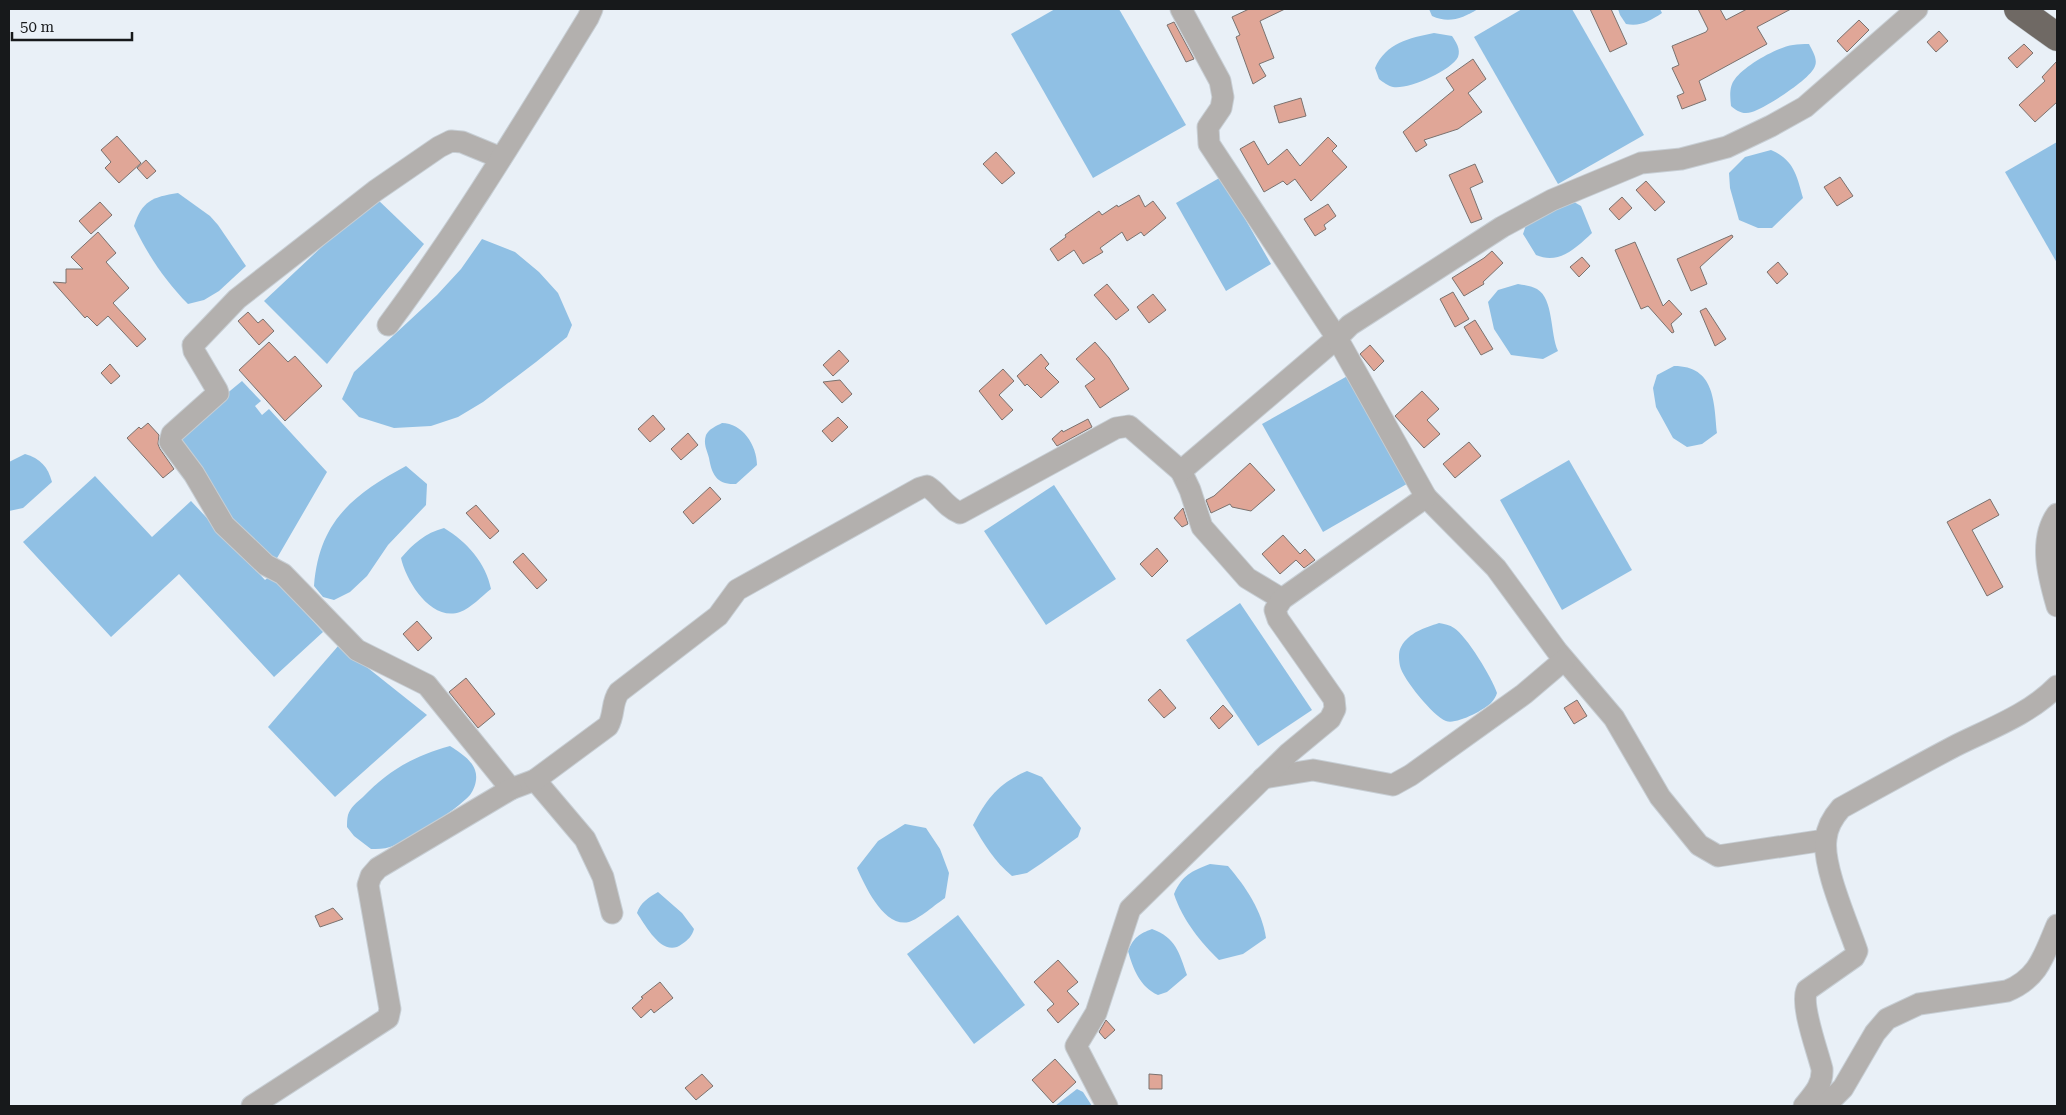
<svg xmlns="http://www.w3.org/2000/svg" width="2066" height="1115" viewBox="0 0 2066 1115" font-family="'Roboto Serif',serif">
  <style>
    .water { fill: #90c0e4 }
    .building { fill: #e0a697; stroke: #7a726f }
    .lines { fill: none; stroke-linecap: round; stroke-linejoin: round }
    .minor-casing { stroke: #c7ced4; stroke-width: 23 }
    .highway-casing { stroke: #c7ced4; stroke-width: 29 }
    .minor { stroke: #b3b0ae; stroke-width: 21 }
    .highway { stroke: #6f6964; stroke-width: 28 }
  </style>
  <rect width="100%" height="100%" fill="#e9f0f7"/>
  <!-- water -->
  <g class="water">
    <polygon points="1055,9 1119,9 1186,125 1093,178 1011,34"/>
    <path d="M1429,9H1478C1463,18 1449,24 1432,16Z"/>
    <polygon points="1522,9 1572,9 1644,135 1558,184 1474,37"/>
    <path d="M1618,9H1660L1662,13C1650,21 1640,27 1626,24L1620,15Z"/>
    <path d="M1434,33L1452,36C1456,42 1461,49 1458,57C1451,71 1407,90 1393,87C1388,86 1383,82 1379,79L1375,68C1386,43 1409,38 1434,33Z"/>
    <path d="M1809,44C1812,50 1818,59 1815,66C1811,79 1765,108 1752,112C1743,115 1737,111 1731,106C1730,97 1729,86 1735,79C1744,66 1777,47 1793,45C1798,44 1803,44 1809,44Z"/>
    <polygon points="2057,142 2057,263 2005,172"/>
    <path d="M1771,150C1794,160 1797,176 1803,198L1772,228H1758L1739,220L1730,188L1729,173L1745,157Z"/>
    <polygon points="1221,177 1271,264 1226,291 1176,203"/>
    <path d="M178,193L210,216L218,225L246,266L219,291L204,300L188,304C166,282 147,254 134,226C142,201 152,197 178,193Z"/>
    <polygon points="375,197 424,244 327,364 264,301"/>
    <path d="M1569,199L1581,206L1592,233C1576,248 1559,265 1536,255L1523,234L1526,225Z"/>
    <polygon points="482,239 515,252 539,272 558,293 572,325 567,337 536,362 483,402 458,417 431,426 394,428 359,417 342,399 354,372 437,295 461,269"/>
    <path d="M1518,284C1524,285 1532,286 1537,289C1554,299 1550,334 1558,351L1543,359L1511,355L1494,329L1488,302L1498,290Z"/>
    <path d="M1674,366C1715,366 1714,402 1717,433L1702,444L1687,447L1673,438L1656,407L1653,388L1657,375Z"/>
    <polygon points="1351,374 1412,481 1323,532 1262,424"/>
    <polygon points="242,381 261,401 255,406 262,415 269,409 327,472 273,565 230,523 174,437"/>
    <path d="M722,423C742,423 757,445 757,465L736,484C717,485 712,475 709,458C707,450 703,444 706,435C709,429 716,426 722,423Z"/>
    <path d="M25,454C40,458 48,467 52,482L23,508L9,511V462Z"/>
    <polygon points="1569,460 1632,570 1562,610 1500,500"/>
    <path d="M406,466L427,484L426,505L388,545L367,576L350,592L334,600L323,597L314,586C319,522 352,495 406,466Z"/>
    <polygon points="95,476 152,537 191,501 265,580 271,575 323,632 274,677 179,574 111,637 23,542"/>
    <polygon points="1054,485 1116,579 1046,625 984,531"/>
    <path d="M444,528C467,542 486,563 491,589C482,596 471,608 460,612C431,622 406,581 401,558C413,544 425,533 444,528Z"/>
    <polygon points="1240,603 1312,710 1258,746 1186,640"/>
    <path d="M1439,623C1444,624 1450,625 1454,628C1466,635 1493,679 1497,693C1496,696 1494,700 1491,703C1484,710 1456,725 1446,721C1433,716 1403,679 1400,666C1399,660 1398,652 1401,647C1409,632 1425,628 1439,623Z"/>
    <polygon points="339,645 427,715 335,797 268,727"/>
    <path d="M450,746C459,752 471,759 475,770C478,778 475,788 470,795C455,811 410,840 390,847C384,849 377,849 371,849L354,836L347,827C347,823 347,819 348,815C350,808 357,802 363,797C389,770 414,756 450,746Z"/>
    <path d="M1027,771L1042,777L1081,828L1078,837L1042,863L1027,873L1012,876C994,861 984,844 973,825C987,798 999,783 1027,771Z"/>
    <path d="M905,824L926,828L940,849L949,873L945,898C936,904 919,919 909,922C884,928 865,886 857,868L878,841Z"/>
    <path d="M1210,864L1228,866C1246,887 1262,911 1266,938L1243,954L1219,960C1201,943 1182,919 1174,894C1182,875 1192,871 1210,864Z"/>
    <path d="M658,892L682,913L694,929C692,936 688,940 682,944C663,959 646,926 637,913C640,903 649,897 658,892Z"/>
    <polygon points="958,915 1025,1005 974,1044 907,954"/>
    <path d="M1152,929C1176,938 1179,952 1187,975L1167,992L1158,995C1140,987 1133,969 1128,951C1134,937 1139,934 1152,929Z"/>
    <polygon points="1077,1089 1083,1092 1092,1106 1055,1106"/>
  </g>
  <!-- building -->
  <g class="building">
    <polygon points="1249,9 1285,9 1260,21 1274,58 1259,64 1266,76 1253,84 1236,37 1240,35 1232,17"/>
    <polygon points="1590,9 1611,9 1627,44 1610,52"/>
    <polygon points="1698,9 1720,9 1726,20 1747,9 1791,9 1757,27 1767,44 1699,81 1706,100 1682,109 1677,96 1684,93 1672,68 1679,65 1672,46 1706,32 1708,29"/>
    <polygon points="1859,20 1869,30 1847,52 1837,41"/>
    <polygon points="1174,22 1194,59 1186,62 1167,25"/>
    <polygon points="1939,31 1948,41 1936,52 1927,42"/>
    <polygon points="2024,44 2033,53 2017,68 2008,58"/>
    <polygon points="1473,59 1486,79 1468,93 1482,112 1458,129 1424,140 1427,145 1416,152 1403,132 1454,90 1446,78"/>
    <polygon points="2057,61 2057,102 2035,122 2019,105 2045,81 2042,77"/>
    <polygon points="1301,98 1306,116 1279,123 1274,106"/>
    <polygon points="117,136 141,163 119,183 105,168 111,162 101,150"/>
    <polygon points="1328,137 1337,146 1332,151 1347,167 1311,201 1295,179 1287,185 1283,181 1264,192 1240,149 1254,141 1268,165 1287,149 1300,166"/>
    <polygon points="996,152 1015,173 1002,184 983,164"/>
    <polygon points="146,160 156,171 147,179 137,168"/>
    <polygon points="1475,164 1483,182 1470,188 1482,219 1471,223 1449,175"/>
    <polygon points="1840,177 1853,196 1837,206 1824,187"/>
    <polygon points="1646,181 1665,202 1655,211 1636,190"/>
    <polygon points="1139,195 1145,207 1153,201 1166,218 1144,236 1141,232 1127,241 1122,232 1100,248 1103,252 1083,264 1074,250 1058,261 1050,249 1066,237 1065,235 1099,211 1102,215 1117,205 1118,207"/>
    <polygon points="1622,197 1632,208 1619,220 1609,209"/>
    <polygon points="100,202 112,215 91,234 79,221"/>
    <polygon points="1328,204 1336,216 1324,225 1326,229 1315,236 1304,219"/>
    <polygon points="98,232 116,253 106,262 129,288 113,303 146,339 137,347 108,316 97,326 87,316 85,318 53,282 66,283 66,269 83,269 71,257"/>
    <polygon points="1732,235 1733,237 1700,267 1707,284 1691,291 1677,259"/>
    <polygon points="1635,242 1663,306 1669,300 1682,314 1671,324 1674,332 1672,333 1648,306 1641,309 1615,250"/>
    <polygon points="1492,251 1503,263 1483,282 1484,284 1464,296 1452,278 1484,258"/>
    <polygon points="1582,257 1590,266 1579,277 1570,267"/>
    <polygon points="1778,262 1788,274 1777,284 1767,272"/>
    <polygon points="1107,284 1129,310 1116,320 1094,295"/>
    <polygon points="1453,292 1469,319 1455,327 1440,299"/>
    <polygon points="1153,294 1166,310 1149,323 1137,307"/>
    <polygon points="1706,308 1726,339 1715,346 1700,311"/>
    <polygon points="248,312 258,323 263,319 274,331 259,345 238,321"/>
    <polygon points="1475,320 1493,349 1481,355 1464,327"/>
    <polygon points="269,342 288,362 295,356 322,386 285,421 239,370"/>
    <polygon points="1095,342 1109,358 1129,389 1100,408 1085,386 1095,379 1076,359"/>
    <polygon points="1370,345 1384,361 1374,371 1360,354"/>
    <polygon points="839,350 849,361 833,376 823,365"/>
    <polygon points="1041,354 1049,364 1045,368 1059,382 1041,398 1027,384 1025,386 1017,376"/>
    <polygon points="110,364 120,376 111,384 101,373"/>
    <polygon points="1003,369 1014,381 999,395 1013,410 1002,420 979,391"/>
    <polygon points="840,380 852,394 842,403 823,382"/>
    <polygon points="1422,391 1439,409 1427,420 1440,434 1424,448 1395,416"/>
    <polygon points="653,415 665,429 650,442 638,429"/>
    <polygon points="838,417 848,427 832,442 822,431"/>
    <polygon points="1088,419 1092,427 1057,446 1052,439 1062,430 1063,432"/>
    <polygon points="148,423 159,435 158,444 160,449 174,469 163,478 127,438 139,427 141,429"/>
    <polygon points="688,433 698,445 681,460 671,449"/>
    <polygon points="1469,442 1481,456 1455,478 1443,464"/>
    <polygon points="1250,463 1275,490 1251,511 1232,507 1230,504 1211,513 1206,500 1214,496"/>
    <polygon points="710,487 721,499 693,524 683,512"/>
    <polygon points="1990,499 1999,515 1972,530 2003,587 1987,596 1947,522"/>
    <polygon points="476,505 499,531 490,539 466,513"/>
    <polygon points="1183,508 1188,524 1182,527 1174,518"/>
    <polygon points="1283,535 1300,554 1305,549 1315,560 1304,568 1296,560 1280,574 1262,554"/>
    <polygon points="1157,548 1168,561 1152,577 1140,564"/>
    <polygon points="523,553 547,580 537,589 513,562"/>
    <polygon points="417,621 432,638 418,651 403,634"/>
    <polygon points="466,678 495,714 478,728 449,692"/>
    <polygon points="1160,689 1176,708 1164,718 1148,700"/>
    <polygon points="1577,700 1587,716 1574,724 1564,708"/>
    <polygon points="1223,705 1233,716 1219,729 1210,718"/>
    <polygon points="333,908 343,919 320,927 315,916"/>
    <polygon points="1058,960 1078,982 1067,991 1079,1004 1058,1023 1047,1010 1054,1004 1034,982"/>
    <polygon points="660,982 673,998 654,1013 651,1009 641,1018 632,1008 643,998 641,997"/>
    <polygon points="1106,1020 1115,1030 1105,1039 1099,1032"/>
    <polygon points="1055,1059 1076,1082 1053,1103 1032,1080"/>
    <polygon points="702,1074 713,1086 696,1100 685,1088"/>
    <polygon points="1149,1074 1162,1075 1162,1089 1149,1089"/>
  </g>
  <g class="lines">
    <!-- minor casing -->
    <g class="minor-casing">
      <g id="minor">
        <polyline points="501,158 462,142 451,141 439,147 375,191 237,299 193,345 194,351 217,390 218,393 172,434 170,442 194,474 224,525 266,565 283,574 357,650 427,685 511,789 535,780 585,839 603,877 612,913"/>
        <path d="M388,325C461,227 524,122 588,18L592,9"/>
        <polyline points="1181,471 1190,490 1202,527 1247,578 1282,599"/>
        <polyline points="1426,497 1496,568 1557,651 1614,718 1660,797 1699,845 1718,856 1825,840"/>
        <path d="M2057,514C2038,541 2049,578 2057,606"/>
        <polyline points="1263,778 1313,770 1393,785 1411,775 1524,694 1564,660"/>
        <path d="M535,780L608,726C615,714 611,703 619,692L718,616L737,590L920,488L927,486C940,494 945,507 960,513L1116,428L1129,426L1181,471L1337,338L1209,144L1208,127L1221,108L1223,97L1220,81L1181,9"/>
        <polyline points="252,1106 388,1018 390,1009 368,885 371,876 378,868 511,789"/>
        <polyline points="1107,1106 1076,1046 1096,1013 1130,909 1289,753 1330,719 1335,709 1334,699 1278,619 1275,610 1282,599 1426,497 1337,338 1350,325 1502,227 1552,200 1641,163 1681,159 1727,147 1771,126 1805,107 1917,9"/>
        <path d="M1804,1106C1813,1095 1823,1085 1822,1069C1818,1052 1800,1005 1807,990L1854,957L1857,951C1848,924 1822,866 1826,839C1827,827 1833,817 1841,808C1879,787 1917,766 1955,746C1989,729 2030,714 2057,686"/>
        <path d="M1825,1106L1843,1088L1875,1033L1887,1019L1919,1004L2007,991C2039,978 2044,955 2057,925"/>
      </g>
    </g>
    <!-- highway casing -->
    <g class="highway-casing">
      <polyline id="highway" points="2018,9 2057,37"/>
    </g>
    <!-- minor -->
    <use href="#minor" class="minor"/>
    <!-- highway -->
    <use href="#highway" class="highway"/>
  </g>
  <!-- border -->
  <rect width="2066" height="1115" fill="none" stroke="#17191b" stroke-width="20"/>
  <!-- scale -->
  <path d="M12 32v8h120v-8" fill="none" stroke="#17191b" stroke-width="2.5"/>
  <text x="20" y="32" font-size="15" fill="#17191b" stroke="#e9f0f7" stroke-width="4" paint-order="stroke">50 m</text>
</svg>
